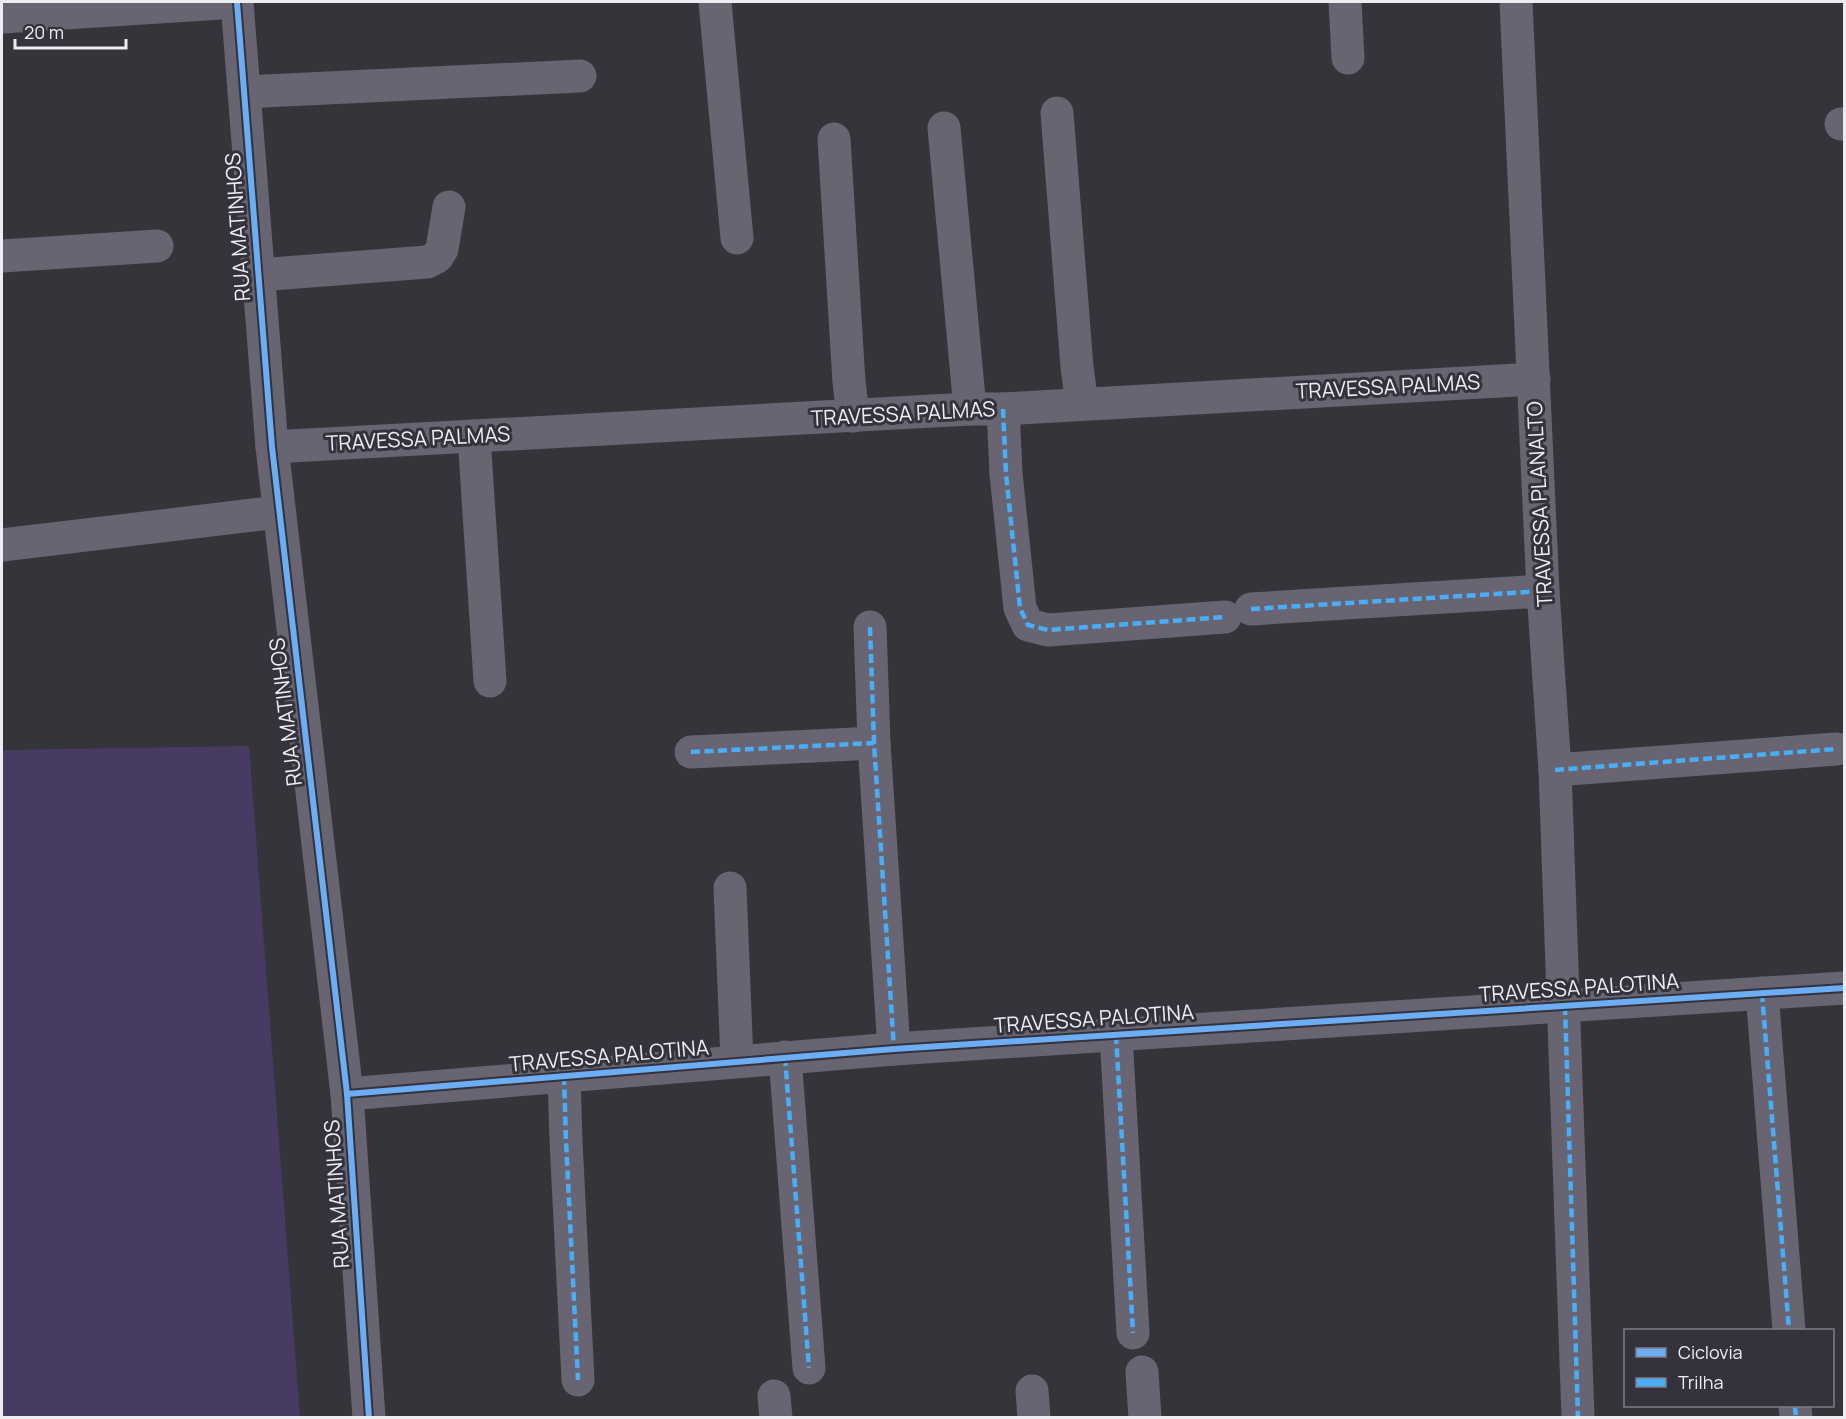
<svg xmlns="http://www.w3.org/2000/svg" width="1846" height="1419" viewBox="0 0 1846 1419" font-family="Manrope,sans-serif">
  <style>
    .green { fill: #473b64 }
    .lines { fill: none; stroke-linecap: round; stroke-linejoin: round }
    .minor { stroke: #686471; stroke-width: 33 }
    .quiet { stroke: #49aef6; stroke-width: 4.5; stroke-dasharray: 9 4.5; stroke-linecap: butt }
    .cycleway-casing { stroke: #34323c; stroke-width: 10 }
    .cycleway { stroke: #6dadf4; stroke-width: 6 }
    .labels { text-anchor: middle; stroke-width: 6; stroke-linejoin: round; paint-order: stroke }
    .street-label { font-size: 21px; fill: #eeecf3; stroke: #34323c }
  </style>
  <rect width="100%" height="100%" fill="#35343a"/>
  <!-- green -->
  <polygon class="green" points="249,746 300,1417 2,1417 2,750"/>
  <g class="lines">
    <!-- minor -->
    <g class="minor">
      <polyline points="237,2 272,447 347,1094 369,1418"/>
      <polyline points="715,2 737,238"/>
      <polyline points="1345,2 1348,58"/>
      <polyline points="1516,2 1543,591 1555,770 1578,1418"/>
      <polyline points="2,17 237,2"/>
      <polyline points="244,92 580,76"/>
      <polyline points="1057,113 1077,367 1082,404"/>
      <polyline points="1841,124 1844,124"/>
      <polyline points="944,128 970,409"/>
      <polyline points="834,139 849,382 853,416"/>
      <polyline points="2,256 157,246"/>
      <polyline points="258,275 427,262 437,257 442,249 449,207"/>
      <polyline points="1003,409 1006,474 1020,608 1028,625 1048,630 1225,617"/>
      <polyline points="474,436 490,681"/>
      <polyline points="272,447 970,409 1003,409 1534,379"/>
      <polyline points="2,545 279,512"/>
      <polyline points="1251,609 1543,591"/>
      <polyline points="870,627 874,743 894,1049"/>
      <polyline points="691,752 874,743"/>
      <polyline points="1555,770 1836,749"/>
      <polyline points="730,888 737,1061"/>
      <polyline points="1762,993 1789,1330"/>
      <polyline points="1116,1035 1133,1333"/>
      <polyline points="785,1057 809,1368"/>
      <polyline points="564,1076 566,1141 578,1380"/>
      <polyline points="347,1094 894,1049 1844,988"/>
      <polyline points="1142,1372 1145,1418"/>
      <polyline points="1032,1391 1034,1418"/>
      <polyline points="774,1396 776,1418"/>
      <polyline points="1795,1406 1796,1418"/>
    </g>
    <!-- quiet -->
    <g class="quiet">
      <polyline points="1003,409 1006,474 1020,608 1028,625 1048,630 1225,617"/>
      <polyline points="1251,609 1543,591"/>
      <polyline points="870,627 874,743 894,1049"/>
      <polyline points="691,752 874,743"/>
      <polyline points="1555,770 1836,749"/>
      <polyline points="1762,993 1789,1330"/>
      <polyline points="1565,1006 1578,1418"/>
      <polyline points="1116,1035 1133,1333"/>
      <polyline points="785,1057 809,1368"/>
      <polyline points="564,1076 566,1141 578,1380"/>
      <polyline points="1795,1406 1796,1418"/>
    </g>
    <!-- cycleway casing -->
    <g class="cycleway-casing">
      <g id="cycleway">
        <polyline points="237,2 272,447 347,1094 369,1418"/>
        <polyline points="347,1094 894,1049 1844,988"/>
      </g>
    </g>
    <!-- cycleway -->
    <use href="#cycleway" class="cycleway"/>
  </g>
  <g class="labels">
    <!-- street labels -->
    <g class="street-label">
      <text transform="translate(238 227) rotate(-94)" y="7">RUA MATINHOS</text>
      <text transform="translate(1388 387) rotate(-3)" y="7">TRAVESSA PALMAS</text>
      <text transform="translate(903 414) rotate(-3)" y="7">TRAVESSA PALMAS</text>
      <text transform="translate(418 439) rotate(-3)" y="7">TRAVESSA PALMAS</text>
      <text transform="translate(1540 504) rotate(-93)" y="7">TRAVESSA PLANALTO</text>
      <text transform="translate(286 712) rotate(-97)" y="7">RUA MATINHOS</text>
      <text transform="translate(1579 988) rotate(-4)" y="7">TRAVESSA PALOTINA</text>
      <text transform="translate(1094 1019) rotate(-4)" y="7">TRAVESSA PALOTINA</text>
      <text transform="translate(609 1056) rotate(-5)" y="7">TRAVESSA PALOTINA</text>
      <text transform="translate(337 1194) rotate(-94)" y="7">RUA MATINHOS</text>
    </g>
  </g>
  <!-- border -->
  <rect width="1846" height="1419" fill="none" stroke="#eeecf3" stroke-width="6"/>
  <!-- legend -->
  <rect x="1624" y="1329" width="210" height="78" fill="#34323c" stroke="#7e7c85" stroke-width="1.5"/>
  <rect x="1636" y="1348" width="30" height="9" fill="#6dadf4" stroke="#7e7c85" stroke-width="1.5"/>
  <text x="1678" y="1359" font-size="18" fill="#eeecf3">Ciclovia</text>
  <rect x="1636" y="1378" width="30" height="9" fill="#49aef6" stroke="#7e7c85" stroke-width="1.5"/>
  <text x="1678" y="1389" font-size="18" fill="#eeecf3">Trilha</text>
  <!-- scale -->
  <path d="M15 39v9h111v-9" fill="none" stroke="#eeecf3" stroke-width="3"/>
  <text x="24" y="39" font-size="18" fill="#eeecf3" stroke="#34323c" stroke-width="4.5" paint-order="stroke">20 m</text>
</svg>
